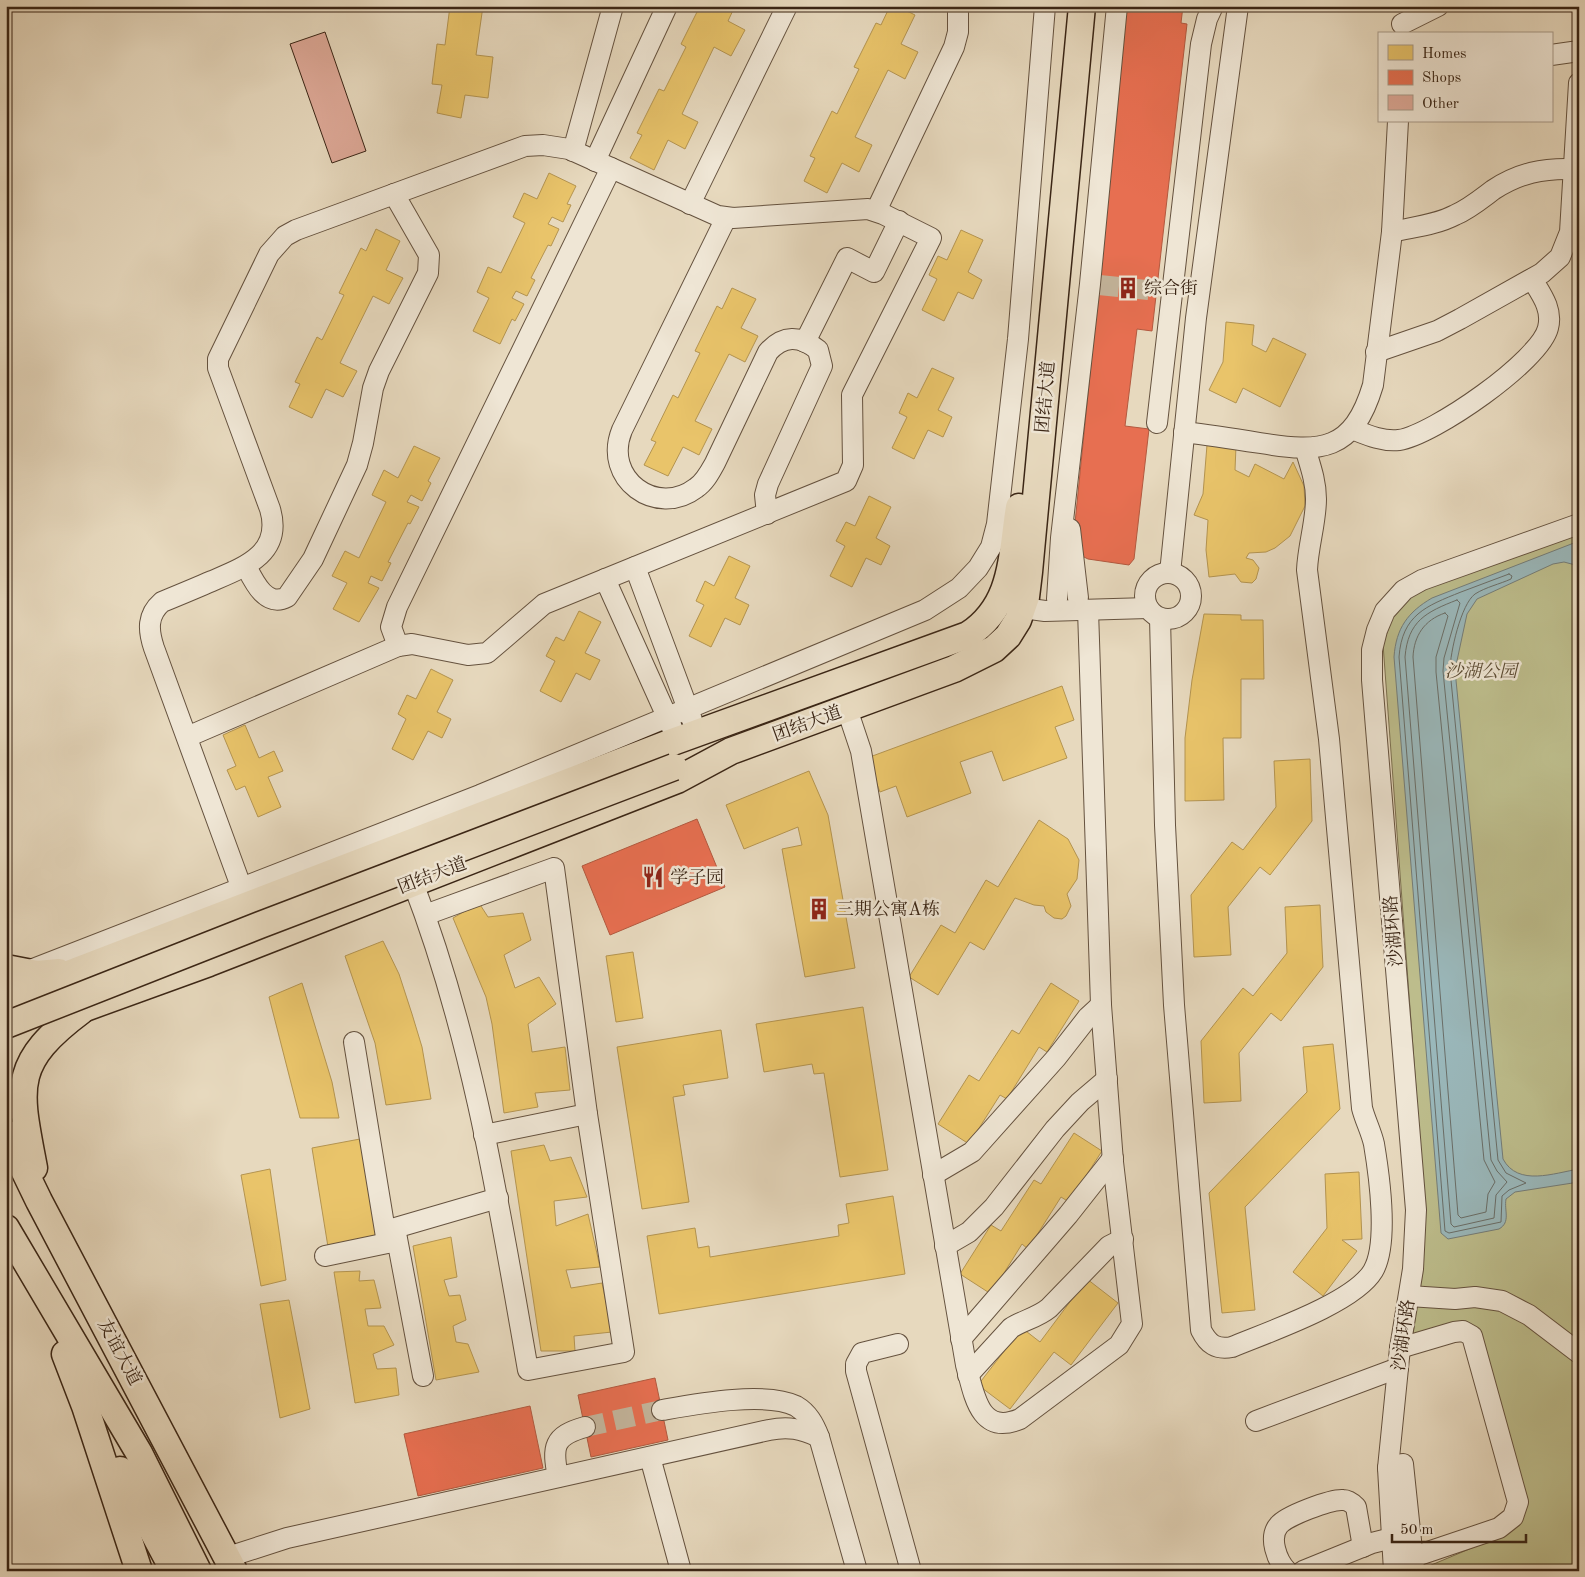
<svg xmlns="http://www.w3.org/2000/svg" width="1585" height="1577" viewBox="0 0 1585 1577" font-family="'Old Standard TT','Noto Serif SC',serif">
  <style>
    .green { fill: #bdbd8c; stroke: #7c7150 }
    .water { fill: #9ab8bb; stroke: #747d79 }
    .homes { fill: #e9c46a; stroke: #b49450 }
    .shops { fill: #e76f51; stroke: #b3593f }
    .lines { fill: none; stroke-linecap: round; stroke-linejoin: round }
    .shore { stroke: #6a6e68; stroke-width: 1 }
    .building { fill: #dea998; stroke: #3a2515 }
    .minor-tunnel { stroke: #c4b59c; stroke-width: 20; stroke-dasharray: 20 10; stroke-linecap: butt }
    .minor-casing { stroke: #65523f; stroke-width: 22 }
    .major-casing { stroke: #3a2515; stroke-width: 29 }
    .minor { stroke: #efe6d5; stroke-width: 20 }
    .major { stroke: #e7d9be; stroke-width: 26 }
    .major-bridge-casing { stroke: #3a2515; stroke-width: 29; stroke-linecap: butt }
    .major-bridge { stroke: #e7d9be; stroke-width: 26 }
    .labels { text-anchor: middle; stroke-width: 5; stroke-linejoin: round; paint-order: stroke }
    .poi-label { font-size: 18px; fill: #3a2515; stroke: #efe6d5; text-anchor: start }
    .street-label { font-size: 18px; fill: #3a2515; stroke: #efe6d5 }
    .park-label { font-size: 18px; font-style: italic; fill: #5b4b33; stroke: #efe6d5 }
  </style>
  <rect width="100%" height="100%" fill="#e7d9be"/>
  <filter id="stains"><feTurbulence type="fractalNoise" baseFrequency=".004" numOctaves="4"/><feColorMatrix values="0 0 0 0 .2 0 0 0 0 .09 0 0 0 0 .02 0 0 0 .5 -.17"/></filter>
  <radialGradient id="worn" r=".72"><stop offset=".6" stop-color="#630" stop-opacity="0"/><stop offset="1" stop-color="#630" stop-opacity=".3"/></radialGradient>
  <!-- green -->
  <polygon class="green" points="1579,533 1579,1571 1429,1571 1429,1566 1512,1531 1519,1523 1481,1338 1413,1335 1422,1262 1425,1210 1383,644 1392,619 1416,591"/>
  <!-- water -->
  <path class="water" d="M1579,541V566L1564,562L1553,564L1477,599L1467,614L1455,670L1503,1159C1518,1187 1554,1173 1579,1169V1182L1515,1192L1506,1199C1504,1211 1511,1222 1499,1229L1448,1239L1441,1233L1394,657C1396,628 1408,612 1432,598Z"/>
  <!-- homes -->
  <g class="homes">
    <polygon points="450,6 483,6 476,55 493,57 488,98 465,95 461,118 437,113 442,85 432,84 437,44 445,45"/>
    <polygon points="700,6 735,6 728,21 745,30 731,56 714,47 682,114 698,122 685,149 668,140 654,170 630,158 642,135 637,133 659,89 664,91 686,47 681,44"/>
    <polygon points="890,6 897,6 915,15 901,44 918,52 905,79 888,70 855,137 872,145 859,172 842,163 827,193 804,181 815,158 810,156 832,111 837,114 859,69 854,67 876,23 881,25"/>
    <polygon points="549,173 576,186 567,204 571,205 563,222 552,217 548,224 559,229 551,246 548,245 531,278 535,280 527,296 516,291 512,298 524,304 515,321 512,319 500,344 473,331 489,298 477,292 488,267 501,273 525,223 513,217 524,193 537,199"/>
    <polygon points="376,229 400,241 386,270 403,278 389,304 373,296 340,363 357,371 343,397 326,389 312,418 289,407 300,384 295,382 317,337 322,340 344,295 339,293 361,248 366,251"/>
    <polygon points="961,230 983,240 968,272 982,280 973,299 958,292 944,321 922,310 937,279 929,275 938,256 947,260"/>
    <polygon points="732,288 756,299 741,328 758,336 745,362 729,354 695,421 712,429 699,455 683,447 668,476 644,465 656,442 651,440 673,395 678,398 700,353 695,351 717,306 722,309"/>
    <polygon points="1226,322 1254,325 1252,345 1266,352 1273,338 1306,354 1280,407 1243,388 1236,403 1209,390 1223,362"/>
    <polygon points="932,368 954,378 938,410 952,417 943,437 928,430 914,459 892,448 907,417 899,413 908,393 917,398"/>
    <polygon points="1207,445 1236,446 1235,470 1249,477 1255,464 1284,479 1293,462 1304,486 1305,506 1290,536 1275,548 1266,552 1249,553 1246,558 1253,560 1259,568 1256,579 1252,583 1241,582 1235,574 1209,577 1206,550 1208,520 1194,515 1203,494"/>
    <polygon points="414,446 440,458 428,481 431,483 422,501 411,495 407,502 419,507 410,524 408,523 388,562 391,563 382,581 371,576 368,583 379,588 359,622 333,609 347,583 332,576 345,551 359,558 386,502 372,495 384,470 398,478"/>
    <polygon points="869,496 891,507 876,538 890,546 881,565 866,558 852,587 830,576 845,546 836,541 846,522 855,526"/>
    <polygon points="729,556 750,566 735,598 749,605 740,625 725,618 711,647 689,636 704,605 696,601 705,581 714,586"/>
    <polygon points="579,611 601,622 585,653 600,660 590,680 576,673 561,702 540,691 555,661 546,656 556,637 564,641"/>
    <polygon points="1204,614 1241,615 1241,620 1263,620 1264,679 1241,679 1241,738 1223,738 1224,800 1185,801 1185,738 1192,680"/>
    <polygon points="431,669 453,680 437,712 451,719 442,738 428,731 413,760 392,749 406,719 398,714 407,695 416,699"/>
    <polygon points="1062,686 1074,720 1055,727 1067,758 1003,781 992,751 960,762 971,793 907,817 896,786 880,792 867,758"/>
    <polygon points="245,725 259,758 274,751 283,771 268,777 281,807 258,817 245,786 236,790 227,770 236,766 223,735"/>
    <polygon points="1310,759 1312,821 1270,875 1260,867 1228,907 1231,955 1194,957 1191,895 1232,842 1243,850 1276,807 1274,761"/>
    <polygon points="809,771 828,815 855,968 805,977 782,849 802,845 798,827 744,849 726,805"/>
    <polygon points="1039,820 1068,839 1079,860 1077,879 1067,894 1071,906 1066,916 1062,919 1054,918 1046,912 1044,906 1034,905 1015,898 984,950 970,942 938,995 909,977 941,925 955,933 986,880 998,887"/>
    <polygon points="479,903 488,917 523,913 531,940 504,955 515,988 539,977 556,1004 528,1024 532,1052 565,1047 570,1090 535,1093 538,1107 504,1113 492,1024 486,997 453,918"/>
    <polygon points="1320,905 1323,967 1281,1021 1271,1013 1239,1053 1241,1101 1204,1103 1201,1041 1243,988 1253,996 1287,953 1285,907"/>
    <polygon points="383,941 399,974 412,1014 422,1047 431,1099 386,1105 375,1043 345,956"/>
    <polygon points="633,952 643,1018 616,1022 606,956"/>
    <polygon points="302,983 332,1082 339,1118 300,1118 269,997"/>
    <polygon points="1051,983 1079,1001 1047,1052 1039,1047 1007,1099 1000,1095 969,1144 938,1124 969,1075 979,1081 1012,1030 1019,1034"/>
    <polygon points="863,1007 888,1170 840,1177 824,1073 814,1074 812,1064 764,1072 756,1024"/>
    <polygon points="721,1030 728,1078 683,1085 685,1095 673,1097 689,1202 642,1209 617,1047"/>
    <polygon points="1333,1044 1340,1109 1245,1207 1255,1310 1222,1313 1209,1193 1307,1092 1303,1047"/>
    <polygon points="1074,1133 1102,1151 1069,1202 1061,1197 1028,1249 1022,1244 991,1294 960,1274 991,1225 1001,1231 1034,1180 1041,1184"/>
    <polygon points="360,1139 380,1238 328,1247 312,1148"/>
    <polygon points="544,1145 550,1161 571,1157 587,1197 554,1201 556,1226 588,1214 600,1267 566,1270 571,1288 602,1283 612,1332 574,1336 575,1351 541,1351 511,1151"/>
    <polygon points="270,1169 286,1280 261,1286 241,1175"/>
    <polygon points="1359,1172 1362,1239 1342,1240 1357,1251 1323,1296 1293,1272 1327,1228 1325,1174"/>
    <polygon points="893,1196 905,1274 659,1314 647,1236 695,1228 698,1248 709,1246 710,1257 839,1236 838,1225 849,1223 846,1204"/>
    <polygon points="451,1237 457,1277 444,1280 449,1296 460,1295 466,1320 453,1326 456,1342 468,1344 479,1372 436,1380 413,1246"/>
    <polygon points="360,1271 359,1281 374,1280 381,1308 365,1309 368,1326 384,1326 394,1345 373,1354 377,1369 396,1368 399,1395 355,1403 334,1272"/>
    <polygon points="1087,1279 1118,1303 1071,1365 1054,1352 1010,1409 978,1385 1022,1328 1040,1342"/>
    <polygon points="289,1300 310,1409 280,1418 260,1304"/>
  </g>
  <!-- shops -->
  <g class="shops">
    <polygon points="1127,6 1183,6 1181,23 1187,24 1152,331 1137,329 1125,426 1149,429 1134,559 1129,565 1088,559 1082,556 1074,533"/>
    <polygon points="697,819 725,887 610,935 582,866"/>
    <polygon points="655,1378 668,1440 591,1457 578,1395"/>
    <polygon points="530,1406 543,1468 418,1496 404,1434"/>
  </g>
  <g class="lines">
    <!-- shore -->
    <g class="shore">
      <path d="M1509,574L1512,576L1511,579C1500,584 1486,587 1475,594C1461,604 1450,653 1450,670L1498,1160L1506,1173L1526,1183L1509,1190L1502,1196L1501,1222L1449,1233L1445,1231L1399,657C1402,615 1426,606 1461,592C1477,586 1493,580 1509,574Z"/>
      <path d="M1457,600L1460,603L1444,658L1443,671L1491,1160L1497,1171L1507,1182L1496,1195L1494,1218L1454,1227L1451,1224L1405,657C1408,621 1426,612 1457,600Z"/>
      <path d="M1445,613L1448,616L1436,657V672L1484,1160L1495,1182L1488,1194L1486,1212L1461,1218L1458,1215L1413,657C1414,636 1424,620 1445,613Z"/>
    </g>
  </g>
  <!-- building -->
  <polygon class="building" points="325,32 366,151 332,163 290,44"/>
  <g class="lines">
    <!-- minor-tunnel -->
    <g class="minor-tunnel">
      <polyline points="1099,285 1157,291"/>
      <polyline points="585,1427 662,1410"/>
    </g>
    <!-- minor casing -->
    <g class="minor-casing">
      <g id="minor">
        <polyline points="1402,24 1438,6"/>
        <polyline points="1551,55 1579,51"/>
        <polyline points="573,151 613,6"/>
        <polyline points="595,161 667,6"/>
        <polyline points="690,204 787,6"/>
        <polyline points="876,211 954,47 958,32 958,6"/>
        <path d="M726,218L622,430C602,479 657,518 696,488C705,482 710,472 715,463L768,352C783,335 800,335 818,350L822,366L768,484L765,495L767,514"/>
        <path d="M1392,232C1413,227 1436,225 1455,215C1469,209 1481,199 1493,190C1519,173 1543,168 1573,169"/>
        <polyline points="805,342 847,258 874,272 899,221"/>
        <polyline points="1376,352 1437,331 1460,319 1542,273 1560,257 1570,232 1579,83"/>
        <polyline points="1157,423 1201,44 1207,19 1213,6"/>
        <path d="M1352,429C1367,435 1383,442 1399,440C1433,435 1540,361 1548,328C1553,309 1541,294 1532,279"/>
        <path d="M1184,432C1209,435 1235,439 1260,443C1321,453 1353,452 1373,385L1392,232L1398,121"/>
        <polyline points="1070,529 1078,598"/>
        <path d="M246,566C254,582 266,608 287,597L313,559L357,465L363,443L373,388L379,371L428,273L429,255L394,194"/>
        <polyline points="635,567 692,720"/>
        <circle cx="1168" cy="596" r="23"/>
        <polyline points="1170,573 1196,318 1238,6"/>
        <polyline points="605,579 673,730"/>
        <polyline points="1057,599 1061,538 1090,284 1117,6"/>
        <polyline points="1023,608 1045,611 1148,608"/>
        <path d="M1160,618L1165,825L1174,1005L1201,1330C1208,1344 1216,1350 1232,1347C1268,1332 1354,1303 1373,1271C1389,1244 1379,1174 1374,1144C1371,1131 1365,1120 1362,1108L1329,739L1307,570C1308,546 1316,522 1316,499C1316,481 1310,465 1305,448"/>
        <polyline points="398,646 391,627 397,607 611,168"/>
        <path d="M847,709L861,751L966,1365C974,1394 979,1436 1020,1419L1119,1345L1132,1324L1113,1162L1101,1005L1088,610"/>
        <path d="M187,737L398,646L412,644L468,655L487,653L544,604L846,481L853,465L852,395L931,238L883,214L868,209L733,218L718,216L569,149L543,145L525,146L296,230L285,236L269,254L218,359V368L270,509C283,553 245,567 212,581C196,588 179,595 162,602C147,615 148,630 154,648L242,889"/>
        <path d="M413,883C473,1039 499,1205 528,1370L624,1352L587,1114L554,868L425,915"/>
        <polyline points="33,969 480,795 925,610 959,588 978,568 991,547 997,524 1018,339 1045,6"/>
        <polyline points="354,1042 387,1243"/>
        <polyline points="484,1135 587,1114"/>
        <polyline points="933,1175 972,1152 1056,1058 1088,1017 1101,1005"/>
        <polyline points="945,1246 969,1232 994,1207 1055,1129 1080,1102 1107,1079"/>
        <polyline points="325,1256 397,1241"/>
        <polyline points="1409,1296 1455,1299 1475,1297 1502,1301 1529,1315 1579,1353"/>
        <polyline points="961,1339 1068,1215 1113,1158"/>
        <polyline points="898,1344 862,1353 856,1364 856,1371 911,1571"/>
        <polyline points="1400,1348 1454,1332 1463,1331 1472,1336 1518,1502 1513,1517 1499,1528 1413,1557"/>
        <path d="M968,1375L1011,1328C1023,1320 1037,1318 1049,1308L1109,1246L1123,1239"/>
        <polyline points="423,1376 395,1228 498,1198"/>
        <path d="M662,1410C696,1404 765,1391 796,1406C808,1413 814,1424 819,1437L857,1571"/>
        <polyline points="1256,1421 1398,1368"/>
        <polyline points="650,1457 681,1571"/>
        <polyline points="1388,1468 1400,1348 1413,1269 1416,1210 1372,680 1372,650 1377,630 1385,611 1404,590 1422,580 1579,524"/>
        <path d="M558,1477C552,1447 553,1436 585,1427"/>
        <path d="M228,1557L287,1538L769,1430C789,1426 801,1429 819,1437"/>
        <path d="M1287,1571C1277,1561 1268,1537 1279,1525C1286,1516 1331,1499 1343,1500C1348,1500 1352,1503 1356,1507L1363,1547"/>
        <polyline points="1303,1571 1372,1543 1392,1538"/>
        <polyline points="1394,1571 1388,1468 1403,1464 1414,1569"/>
      </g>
    </g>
    <!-- major casing -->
    <g class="major-casing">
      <g id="major">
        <polyline points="6,968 37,974 59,972"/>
        <path d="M6,998L667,744L968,635C1014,605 1011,557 1019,507"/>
        <polyline points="51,1014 85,1008 209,963 677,780 731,751 954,669 994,649 1008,636 1018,620 1026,597 1029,572 1082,6"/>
        <polyline points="6,1133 39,1201 234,1571"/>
        <path d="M34,1168C19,1088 10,1064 81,1011"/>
        <polyline points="6,1228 139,1453 198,1571"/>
        <polyline points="65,1354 85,1406 139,1571"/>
        <polyline points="120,1470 174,1571"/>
      </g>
    </g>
    <!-- minor -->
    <use href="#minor" class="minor"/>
    <!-- major -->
    <use href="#major" class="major"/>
    <!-- major-bridge casing -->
    <g class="major-bridge-casing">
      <polyline id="major-bridge" points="6,1025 260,925 674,767"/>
    </g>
    <!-- major-bridge -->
    <use href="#major-bridge" class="major-bridge"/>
  </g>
  <!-- icons -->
  <defs>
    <g id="building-bare" transform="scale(1.725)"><path d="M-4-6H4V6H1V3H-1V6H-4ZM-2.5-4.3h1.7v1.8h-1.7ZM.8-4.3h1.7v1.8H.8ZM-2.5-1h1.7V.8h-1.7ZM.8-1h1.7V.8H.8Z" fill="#8f2418" stroke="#efe6d5" stroke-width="2.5" paint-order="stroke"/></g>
    <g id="restaurant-bare" transform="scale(1.725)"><path d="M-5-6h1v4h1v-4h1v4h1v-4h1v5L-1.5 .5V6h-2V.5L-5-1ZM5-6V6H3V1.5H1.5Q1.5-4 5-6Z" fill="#8f2418" stroke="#efe6d5" stroke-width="2.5" paint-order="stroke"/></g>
  </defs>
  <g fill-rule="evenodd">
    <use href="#building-bare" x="1128" y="288"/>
    <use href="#restaurant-bare" x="653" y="877"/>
    <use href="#building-bare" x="819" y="909"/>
  </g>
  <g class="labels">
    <!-- poi labels -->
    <g class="poi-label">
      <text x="1144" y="294">综合街</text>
      <text x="670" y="883">学子园</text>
      <text x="836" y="915">三期公寓A栋</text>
    </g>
    <!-- street labels -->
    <g class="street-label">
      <text transform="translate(1045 397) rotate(-85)" y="6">团结大道</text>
      <text transform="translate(807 723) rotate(-20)" y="6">团结大道</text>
      <text transform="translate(432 875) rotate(-21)" y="6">团结大道</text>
      <text transform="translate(1393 931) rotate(-95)" y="6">沙湖环路</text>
      <text transform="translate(1403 1335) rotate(-82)" y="6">沙湖环路</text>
      <text transform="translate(120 1352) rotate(62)" y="6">友谊大道</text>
    </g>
    <!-- park labels -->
    <g class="park-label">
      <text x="1481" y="677">沙湖公园</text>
    </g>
  </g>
  <!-- margin -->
  <rect width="1585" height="1577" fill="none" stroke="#e7d9be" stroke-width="25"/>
  <rect x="8" y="8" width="1570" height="1562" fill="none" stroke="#3a2515" stroke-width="2.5"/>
  <rect x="12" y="12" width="1560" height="1552" fill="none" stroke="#3a2515"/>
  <!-- legend -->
  <rect x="1378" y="32" width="175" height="90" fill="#efe6d5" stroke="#a79988"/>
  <rect x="1388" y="45" width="25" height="15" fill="#e9c46a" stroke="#a79988"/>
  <text x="1422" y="58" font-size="15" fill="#3a2515">Homes</text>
  <rect x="1388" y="70" width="25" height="15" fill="#e76f51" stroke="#a79988"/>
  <text x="1422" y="82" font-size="15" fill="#3a2515">Shops</text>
  <rect x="1388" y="95" width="25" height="15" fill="#dea998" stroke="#a79988"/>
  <text x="1422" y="108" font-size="15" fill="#3a2515">Other</text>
  <!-- scale -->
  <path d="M1392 1534v8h134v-8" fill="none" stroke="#3a2515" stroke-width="2.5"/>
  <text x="1400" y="1534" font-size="15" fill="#3a2515" stroke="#efe6d5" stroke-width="4" paint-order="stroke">50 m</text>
  <rect width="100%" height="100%" filter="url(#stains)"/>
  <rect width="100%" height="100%" fill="url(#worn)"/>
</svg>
